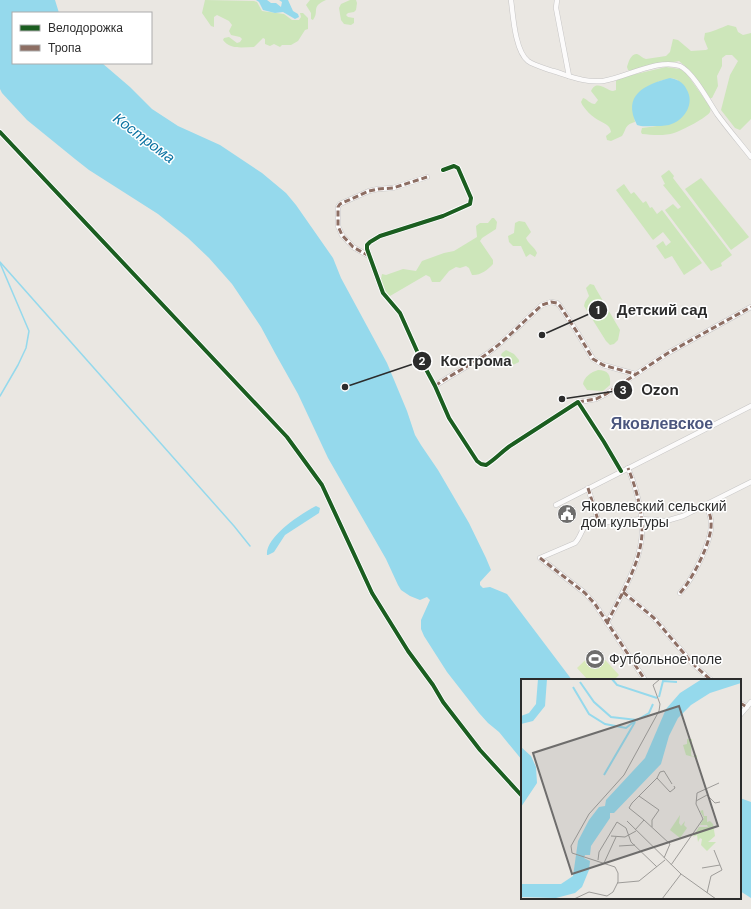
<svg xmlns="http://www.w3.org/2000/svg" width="751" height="909" viewBox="0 0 751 909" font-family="'DM Sans',sans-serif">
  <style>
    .green { fill: #cde6ba }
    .pitch { fill: #d9eab8 }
    .water { fill: #95d9ec }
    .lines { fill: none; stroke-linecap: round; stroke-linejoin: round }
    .stream { stroke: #95d9ec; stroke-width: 1.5 }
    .street-casing { stroke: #c6c5c5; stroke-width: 5.5 }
    .street { stroke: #fcfbfb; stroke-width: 4.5 }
    .quiet { stroke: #8d6e63; stroke-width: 3; stroke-dasharray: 6 3; stroke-linecap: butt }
    .cycleway-casing { stroke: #fff; stroke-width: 6 }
    .cycleway { stroke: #1b5e20; stroke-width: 4 }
    .labels { text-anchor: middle; stroke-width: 3; stroke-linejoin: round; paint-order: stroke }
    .poi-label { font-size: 14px; fill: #2c2c2c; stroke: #fff; text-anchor: start }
    .water-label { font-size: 15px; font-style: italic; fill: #0b73a2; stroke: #fff }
    .quarter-label { font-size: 16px; font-weight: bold; fill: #4b567e; stroke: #fff }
    .inset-river { fill: none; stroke: #95d9ec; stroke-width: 2 }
    .inset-road { fill: none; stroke: #9e9c99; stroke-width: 1 }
    .view { fill: #6e6d6c; fill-opacity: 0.15; stroke: #6e6d6c; stroke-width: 2 }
    .inset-edge { fill: none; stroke: #2c2c2c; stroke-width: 2 }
    .leader { fill: none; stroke: #2c2c2c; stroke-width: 1.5 }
    .callout-dot { fill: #2c2c2c; stroke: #fff; stroke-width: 1.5 }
    .mark-label { font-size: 12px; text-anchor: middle; font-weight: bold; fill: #fff }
    .callout-label { font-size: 15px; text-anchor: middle; font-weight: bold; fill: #2c2c2c; stroke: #fff; stroke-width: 3; stroke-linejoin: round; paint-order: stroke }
  </style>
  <rect width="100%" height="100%" fill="#eae7e2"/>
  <!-- green -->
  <g class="green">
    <path d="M205,0L254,1L257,2L262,11L284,14L292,20H299L301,17L300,13H303L308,18V29L305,30L298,41L291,45H282L280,47L274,44L270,46L265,44V39L263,38L254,47C243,47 230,50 223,40L224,38L229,37L237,43L240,42L242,39L240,37L231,35L229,31L232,25L229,21L217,15L214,17V27L211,26L202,13Z"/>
    <path d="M310,0H326C310,7 320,11 313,20L311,19V13L306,5Z"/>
    <polygon points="350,0 356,0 357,3 356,10 354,12 348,13 346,15 348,17 354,18 354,23 351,25 344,24 341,20 339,8 341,4"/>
    <path d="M728,25L736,27L738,32L743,35L751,33V119L740,130L735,128L721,110L730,75L738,61L732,55H726L722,58V66L717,76L718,86L712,98H710L685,66L679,61L631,71L628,70L627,67C628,63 631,53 637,54C640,55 642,58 646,59L666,56L670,52L673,39L678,40L691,51L706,50L708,49L704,39L705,33C713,32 720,28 728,25Z"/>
    <path d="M666,67L680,69L686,73L709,105C710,108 711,109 710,112C708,117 681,131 674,133C665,136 652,135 642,134L641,132L642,128L657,126L678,80C675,79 672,78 669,79C661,79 638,90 635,98C632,106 634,115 635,122C624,125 627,129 622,136L611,141L607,140L606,136L611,132C610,125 605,124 600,121C593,118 583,108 581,102L583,98C587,99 590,104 595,104L598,100L591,91C596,79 606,90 613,91L616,90V81L619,78Z"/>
    <polygon points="669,170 674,176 673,178 732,255 721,263 722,266 711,271 665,210 673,204 678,209 681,207 663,185 665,184 661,176"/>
    <polygon points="701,178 749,237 731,250 685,189"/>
    <polygon points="624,184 631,194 634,192 643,203 646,201 650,208 652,207 657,214 662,210 702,263 684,275 672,256 665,259 656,246 663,241 666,246 671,242 663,232 653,240 616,190"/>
    <path d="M492,218H494L497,222L496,229L482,238L480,241L493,260V264C488,270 479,276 472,275L469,268L466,266L460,268L456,267L449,271L440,282H432L430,277L426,275L390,296L386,294L381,279L382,274L386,275L403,269L416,271L422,261L444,253L454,251L477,237L476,226L480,223H488Z"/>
    <path d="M519,221L525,222L531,232L526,238C528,244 535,247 537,253L535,257L530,254L526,257L521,246H513L509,242L508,236L514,233L515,223Z"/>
    <polygon points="590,284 594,285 596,289 620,330 618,340 614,344 610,345 606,341 584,306 585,302 589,296 586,288"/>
    <polygon points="506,350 514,354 519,360 519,362 509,367 507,366 501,355 502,353"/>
    <path d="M598,370C608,370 611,375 610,385L603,391L587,390L583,384C584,377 591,372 598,370Z"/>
  </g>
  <!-- pitch -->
  <polygon class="pitch" points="596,650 619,675 614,680 588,680 577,668"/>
  <!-- water -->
  <g class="water">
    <polygon points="0,0 55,0 59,13 13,13 13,63 102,63 130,87 152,109 178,126 220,145 262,173 286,193 296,205 333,258 341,278 387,363 407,411 415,435 421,445 438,470 469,523 486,558 491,570 480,582 480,585 483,588 490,587 507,594 572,680 522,680 522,760 499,732 488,723 479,713 447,672 424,636 421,629 421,620 430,600 427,597 420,600 410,596 401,590 398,585 386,559 328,458 298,394 275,353 261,327 232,284 209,258 188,238 158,214 89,170 75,159 27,120 2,93 0,89"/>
    <polygon points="256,0 267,0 271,3 276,3 281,7 282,2 279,0 288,0 293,11 298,14 299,17 295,19 283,12 275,13 263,10 259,2"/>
    <path d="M670,78C680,80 684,83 688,92C694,106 683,121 669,125C664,126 658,126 653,126C648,126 642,127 637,125C622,95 644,85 670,78Z"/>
    <path d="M316,506L320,508L319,513L285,535L274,552L268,555H267C265,537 302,513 316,506Z"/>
    <polygon points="740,798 751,802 751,898 740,891"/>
  </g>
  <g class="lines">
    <!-- stream -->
    <g class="stream">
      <polyline points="0,262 234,526 250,546"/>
      <polyline points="0,396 18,365 26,348 29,331 0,263"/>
    </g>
    <!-- street casing -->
    <g class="street-casing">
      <g id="street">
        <path d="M511,0C513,15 515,51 528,61C535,66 545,68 553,71C570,76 585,83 603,81C625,78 658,58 680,66C693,72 709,102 717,114C728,129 740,143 751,157"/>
        <polyline points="557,0 556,8 569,76"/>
        <polyline points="0,132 287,437 322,485 372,593 408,651 433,685 443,702 480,750 522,796"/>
        <path d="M443,170L454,166L458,168L471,198L470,204L443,216L380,236L370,242L367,245V249L383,293L400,313L421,360L435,386L449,418L477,461L481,464L486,465C496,459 503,450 513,444L578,402L604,442L621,471"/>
        <polyline points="369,256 353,247 342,235 338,226 338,207 340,204 369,191 378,189 393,188 427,177"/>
        <path d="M435,386C452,374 471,365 488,353C507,339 524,321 542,305L551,302L557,303L560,306L577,332L593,359L603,365L635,374"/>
        <polyline points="578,402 596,399 606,394 668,353 751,307"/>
        <polyline points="588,488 598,520"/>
        <polyline points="556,505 751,406"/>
        <polyline points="623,592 654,618 693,664 711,680"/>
        <path d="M680,593C692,580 713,540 711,522C711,516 708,510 706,504"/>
        <path d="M607,623C622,593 644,559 642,525C641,506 635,485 628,468"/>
        <path d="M645,680L595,604L585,593L540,558L575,543C582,536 582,524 592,519L606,522L626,521L641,519L666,521L683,516L751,482"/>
        <polyline points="740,703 747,707"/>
        <polyline points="740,715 751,702"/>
      </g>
    </g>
    <!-- street -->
    <use href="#street" class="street"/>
    <!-- quiet -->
    <g class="quiet">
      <polyline points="369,256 353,247 342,235 338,226 338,207 340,204 369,191 378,189 393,188 427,177"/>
      <path d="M435,386C452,374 471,365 488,353C507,339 524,321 542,305L551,302L557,303L560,306L577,332L593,359L603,365L635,374"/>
      <polyline points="578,402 596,399 606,394 668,353 751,307"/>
      <polyline points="588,488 598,520"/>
      <polyline points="540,558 585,593 595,604 645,680"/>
      <polyline points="623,592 654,618 693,664 711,680"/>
      <path d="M680,593C692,580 713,540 711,522C711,516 708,510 706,504"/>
      <path d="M607,623C622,593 644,559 642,525C641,506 635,485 628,468"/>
      <polyline points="740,703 747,707"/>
    </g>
    <!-- cycleway casing -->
    <g class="cycleway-casing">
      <g id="cycleway">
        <polyline points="0,132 287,437 322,485 372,593 408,651 433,685 443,702 480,750 522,796"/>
        <path d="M443,170L454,166L458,168L471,198L470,204L443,216L380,236L370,242L367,245V249L383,293L400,313L421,360L435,386L449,418L477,461L481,464L486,465C496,459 503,450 513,444L578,402L604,442L621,471"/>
      </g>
    </g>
    <!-- cycleway -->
    <use href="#cycleway" class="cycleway"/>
  </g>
  <!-- icons -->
  <defs>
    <g id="civic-disc" transform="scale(1)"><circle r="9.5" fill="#6e6d6c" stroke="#fff"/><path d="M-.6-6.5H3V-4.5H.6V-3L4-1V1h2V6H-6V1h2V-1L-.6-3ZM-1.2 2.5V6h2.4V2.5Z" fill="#fff"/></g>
    <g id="stadium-disc" transform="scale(1)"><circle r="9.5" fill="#6e6d6c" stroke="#fff"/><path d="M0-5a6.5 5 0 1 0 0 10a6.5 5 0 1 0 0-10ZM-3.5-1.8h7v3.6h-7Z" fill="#fff"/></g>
  </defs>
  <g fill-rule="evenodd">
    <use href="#civic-disc" x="567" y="514"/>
    <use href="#stadium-disc" x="595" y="659"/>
  </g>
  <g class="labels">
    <!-- poi labels -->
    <g class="poi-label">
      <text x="581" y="511">Яковлевский сельский<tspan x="581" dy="16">дом культуры</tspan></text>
      <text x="609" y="664">Футбольное поле</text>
    </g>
    <!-- water labels -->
    <g class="water-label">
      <text transform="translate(144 138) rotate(37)" y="5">Кострома</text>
    </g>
    <!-- quarter labels -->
    <g class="quarter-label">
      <text x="662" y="429">Яковлевское</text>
    </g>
  </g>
  <!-- overview -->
  <g transform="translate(521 679)">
    <rect width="220" height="220" fill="#eae7e2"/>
    <path d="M166,60H171L170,75L171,78L176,76V79L165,76L162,66L166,65ZM182,131L183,137H186V143L189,142L192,145L194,157L187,163H195L186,172L180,166L181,160L179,159L177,163L176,156L172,158L178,148H187L186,146H179L183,139L179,132ZM159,136L158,144L160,147L164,142L163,146L166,149L159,159L149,151Z" fill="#cde6ba"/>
    <path d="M17,0H26L24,27L12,42L0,45V37L8,34L15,25ZM181,0H220V4L189,14L170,26L157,39L148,57L140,85L93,134H89V139L70,167L69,176H64L63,179L69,182L68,191L61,208L54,214L35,219L0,218V205H40L52,197L57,162L68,141L78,128L84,127L85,121L124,79L145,30L159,14ZM0,68L10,77L15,88L16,104L0,128Z" fill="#95d9ec"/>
    <path class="inset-river" d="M91,0L96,6L136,19M59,3L73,23L90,38L116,41L128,34L132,25M52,8L68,35L84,45L105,49L115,41M138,18L142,2L156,3M83,96L114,43"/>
    <path class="inset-road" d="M136,99L149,113L154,109L153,107M118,117L138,131L131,141V148M175,122L186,116L194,124L199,123M123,141L149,165L143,179M106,142L160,195L195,220M96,143L105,149L110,163L136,188M114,151L123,141L108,129L111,124L136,99L139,93L143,92L151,105M90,157L104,158L115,152M98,167L114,166M77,181L78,173L96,143M83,184L95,158M150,186L182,140L175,125L176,114L198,104M181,189L199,186M96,204L118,202L144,181M186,214L190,197L201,191L193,171M53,220L68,213L86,217L92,213L97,203V194L94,188L51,174L50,167L68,135L103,96L138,32L139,25L132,6L139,0M141,220L160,195"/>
    <path class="view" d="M158,27L197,147L51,195L12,74Z"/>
    <rect width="220" height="220" class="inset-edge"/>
  </g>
  <!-- callouts -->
  <path class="leader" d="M542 335L598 310M345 387L422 361M562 399L623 390"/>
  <g class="callout-dot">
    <circle cx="542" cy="335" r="4"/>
    <circle cx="345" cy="387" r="4"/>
    <circle cx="562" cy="399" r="4"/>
    <circle cx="598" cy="310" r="10"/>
    <circle cx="422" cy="361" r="10"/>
    <circle cx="623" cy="390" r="10"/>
  </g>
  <g class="mark-label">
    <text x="598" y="314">1</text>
    <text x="422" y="365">2</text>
    <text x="623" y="394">3</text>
  </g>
  <g class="callout-label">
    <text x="662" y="315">Детский сад</text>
    <text x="476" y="366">Кострома</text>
    <text x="660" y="395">Ozon</text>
  </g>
  <!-- legend -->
  <rect x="12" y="12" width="140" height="52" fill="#ffffff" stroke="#ababab"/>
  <rect x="20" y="25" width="20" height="6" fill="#1b5e20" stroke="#ababab"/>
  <text x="48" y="32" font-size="12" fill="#2c2c2c">Велодорожка</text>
  <rect x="20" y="45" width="20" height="6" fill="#8d6e63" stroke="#ababab"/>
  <text x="48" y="52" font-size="12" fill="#2c2c2c">Тропа</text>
</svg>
